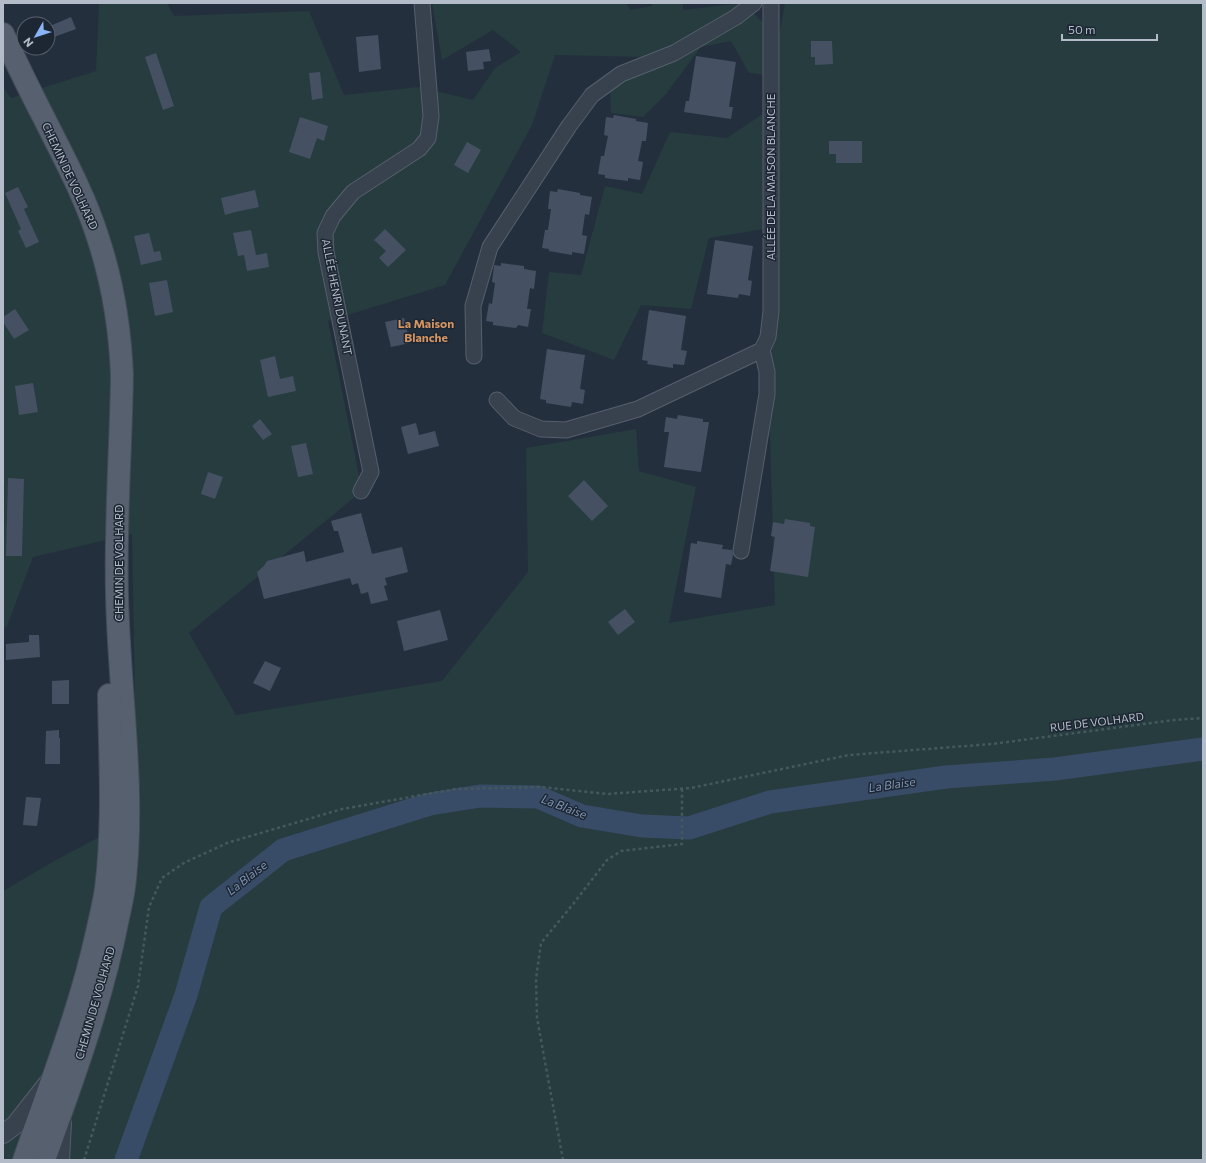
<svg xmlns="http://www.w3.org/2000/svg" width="1206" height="1163" viewBox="0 0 1206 1163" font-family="Commissioner,sans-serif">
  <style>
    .green { fill: #263c3f }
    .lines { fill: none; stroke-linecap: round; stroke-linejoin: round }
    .river { stroke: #394c67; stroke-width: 23 }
    .building { fill: #455162 }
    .minor-casing { stroke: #565f6c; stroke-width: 17 }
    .tertiary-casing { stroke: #565f6c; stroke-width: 20 }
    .primary-casing { stroke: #414a57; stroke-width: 24 }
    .path { stroke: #44595c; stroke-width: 2.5; stroke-dasharray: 3 3; stroke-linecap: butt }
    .minor { stroke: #38414e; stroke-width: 15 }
    .tertiary { stroke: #38414e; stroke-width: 18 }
    .primary { stroke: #56606e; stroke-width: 22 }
    .labels { text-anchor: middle; stroke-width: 3; stroke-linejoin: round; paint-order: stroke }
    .street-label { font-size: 11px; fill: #b4bcc9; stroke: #1d2633 }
    .neighbourhood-label { font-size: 12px; font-weight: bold; fill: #d59563; stroke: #1d2633 }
    .water-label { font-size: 12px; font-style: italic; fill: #7c92b1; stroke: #1d2633 }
  </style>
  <rect width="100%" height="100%" fill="#242f3e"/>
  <!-- green -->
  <polygon class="green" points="99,3 167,3 174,16 309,11 344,95 419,87 473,100 495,68 521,52 493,30 442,60 432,3 626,3 631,10 652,6 652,3 683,3 683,10 743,3 767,26 767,75 749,73 731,41 701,47 666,94 643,117 611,113 610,88 647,57 555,55 532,125 445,285 328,321 362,491 189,633 236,715 442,681 528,572 526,448 636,429 639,471 696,487 669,623 775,605 764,229 709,238 691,309 641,305 614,360 542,333 549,272 581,275 605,186 642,194 670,132 727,138 767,111 773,69 785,3 1203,3 1203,1160 3,1160 3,891 56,860 137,817 132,534 33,557 7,626 3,629 3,87 11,98 96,71"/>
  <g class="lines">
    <!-- river -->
    <polyline class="river" points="126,1160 186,995 211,907 283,850 430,804 480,796 538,797 582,816 642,826 689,828 770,802 946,777 1055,769 1203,749"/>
  </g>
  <!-- building -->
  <g class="building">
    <polygon points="71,17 76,29 54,37 50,26"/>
    <polygon points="378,35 381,69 359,72 356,37"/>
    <polygon points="811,41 832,41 833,64 815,65 815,57 811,57"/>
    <polygon points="489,49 491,61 483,62 484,69 468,71 466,52"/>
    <polygon points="156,53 174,106 163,110 145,57"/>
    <polygon points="696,56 736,62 729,107 733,107 731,119 684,112 686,101 689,101"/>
    <polygon points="320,72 323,98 312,100 309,73"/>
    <polygon points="614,115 636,119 636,121 648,123 646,141 642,141 638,161 643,162 640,180 628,178 628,181 605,178 605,175 598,174 601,156 604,156 608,136 604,135 606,117 613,118"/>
    <polygon points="300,117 328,126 324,141 317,138 310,159 289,152"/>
    <polygon points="829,141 862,141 862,163 836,163 836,154 829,154"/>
    <polygon points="467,142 481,150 468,173 454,165"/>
    <polygon points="18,187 28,207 24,209 39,242 26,248 18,231 21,229 5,193"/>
    <polygon points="558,189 580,193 580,195 592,197 589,215 585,214 582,235 587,236 584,254 572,252 572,255 549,251 549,249 542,248 545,230 548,230 551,209 548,209 550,191 557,192"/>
    <polygon points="255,190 259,207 235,212 225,215 221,198"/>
    <polygon points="385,229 406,250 388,267 379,258 386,251 374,240"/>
    <polygon points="251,230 256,255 267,253 269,267 247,271 244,255 238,256 233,233"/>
    <polygon points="149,233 154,252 160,251 162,260 141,265 134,236"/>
    <polygon points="715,240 753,246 748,280 752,281 750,296 739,294 738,298 707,294"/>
    <polygon points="501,263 524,266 524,269 536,271 534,289 530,288 527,309 531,309 528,327 518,325 516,328 493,325 493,322 486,321 489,303 492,304 495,283 492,282 494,266 494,265 501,266"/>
    <polygon points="167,280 173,312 155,316 149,283"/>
    <polygon points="15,309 29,330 14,339 3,322 3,317"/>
    <polygon points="649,310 686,316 681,350 687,351 684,365 673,364 673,368 647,364 648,361 642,360"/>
    <polygon points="404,318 410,343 391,347 385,322"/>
    <polygon points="547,349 585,355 580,389 585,390 583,404 572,402 571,407 546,403 546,400 540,399"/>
    <polygon points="275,356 280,379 293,376 296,391 268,397 260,360"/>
    <polygon points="33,383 38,412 19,415 15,386"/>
    <polygon points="678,415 703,419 703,422 709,422 701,472 664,467 669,432 664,432 666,417 677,419"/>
    <polygon points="260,419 272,434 263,440 252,426"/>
    <polygon points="416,423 419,435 435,431 439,446 408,454 401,427"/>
    <polygon points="306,443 313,474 298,477 291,446"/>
    <polygon points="208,472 223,477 215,499 201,494"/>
    <polygon points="8,478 24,479 22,556 6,556"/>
    <polygon points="584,480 608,506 592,521 568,496"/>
    <polygon points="361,513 372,554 402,547 408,572 385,578 387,585 384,586 388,600 371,604 368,592 361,594 358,583 352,585 350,578 264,599 257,572 264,566 267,561 304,551 306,562 344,552 338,531 334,531 331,521"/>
    <polygon points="785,519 810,523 810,526 815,527 808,577 770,571 775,537 771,536 773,522 784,524"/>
    <polygon points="697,541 723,545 722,549 732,550 733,555 731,565 726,564 721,598 684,592 691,543 697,544"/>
    <polygon points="625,609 635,622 618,635 608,622"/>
    <polygon points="440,610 448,640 404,651 397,621"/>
    <polygon points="29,635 39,635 40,657 6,660 6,644 29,642"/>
    <polygon points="265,661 281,668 270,691 253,683"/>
    <polygon points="69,680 69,704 52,704 52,681"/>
    <polygon points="59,730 59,738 60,738 60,764 45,764 46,731"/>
    <polygon points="26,797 41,798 37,826 23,825"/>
  </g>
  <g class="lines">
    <!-- minor casing -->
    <g class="minor-casing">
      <g id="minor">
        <polyline points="762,350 768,337 771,311 771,3"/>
        <polyline points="474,356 473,306 490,247 569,126 592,95 621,74 674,53 736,17 754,3"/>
        <polyline points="497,400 514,418 541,429 566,430 638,409 762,350"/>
        <polyline points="361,491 371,472 326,252 325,233 333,216 353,192 419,149 428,138 431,116 422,3"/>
        <polyline points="741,551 767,394 767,372 762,350"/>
      </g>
    </g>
    <!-- tertiary casing -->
    <g class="tertiary-casing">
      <g id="tertiary">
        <polyline points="3,1134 15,1125 48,1083"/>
        <polyline points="60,1160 62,1123"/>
      </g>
    </g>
    <!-- primary casing -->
    <g class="primary-casing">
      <g id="primary">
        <path d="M3,34C16,62 29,89 43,116C63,156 85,196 98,238C113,283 120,328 122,375C121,448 115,522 117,595C119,690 135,785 125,879C124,894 120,908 117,923C101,1004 72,1082 44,1160"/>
        <path d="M24,1160C50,1085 80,1010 97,932C100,918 104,903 106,888C114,824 110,759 109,695"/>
      </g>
    </g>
    <!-- path -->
    <g class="path">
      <polyline points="84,1160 138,986 149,907 162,878 184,863 227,843 342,809 456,789 541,787 607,794 691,788 849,755 992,744 1174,720 1203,718"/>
      <polyline points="563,1160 537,1018 536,979 541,943 574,903 607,860 621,851 682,844 682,789"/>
    </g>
    <!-- minor -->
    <use href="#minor" class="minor"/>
    <!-- tertiary -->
    <use href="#tertiary" class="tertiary"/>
    <!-- primary -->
    <use href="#primary" class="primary"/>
  </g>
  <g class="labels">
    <!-- street labels -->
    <g class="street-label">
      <text transform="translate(70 176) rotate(65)" y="4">CHEMIN DE VOLHARD</text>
      <text transform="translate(771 177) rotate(-90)" y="4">ALLÉE DE LA MAISON BLANCHE</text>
      <text transform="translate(337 297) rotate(79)" y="4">ALLÉE HENRI DUNANT</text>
      <text transform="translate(119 563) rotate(-90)" y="4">CHEMIN DE VOLHARD</text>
      <text transform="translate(1097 722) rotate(-7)" y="4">RUE DE VOLHARD</text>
      <text transform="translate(95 1003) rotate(-74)" y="4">CHEMIN DE VOLHARD</text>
    </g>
    <!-- neighbourhood labels -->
    <g class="neighbourhood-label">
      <text x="426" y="328">La Maison<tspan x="426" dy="14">Blanche</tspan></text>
    </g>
    <!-- water labels -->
    <g class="water-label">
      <text transform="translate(892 785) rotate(-8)" y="4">La Blaise</text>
      <text transform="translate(564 807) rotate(21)" y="4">La Blaise</text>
      <text transform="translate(247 878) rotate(-38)" y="4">La Blaise</text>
    </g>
  </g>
  <!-- border -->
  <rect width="1206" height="1163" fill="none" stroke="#b4bcc9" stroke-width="8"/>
  <!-- north arrow -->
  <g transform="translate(36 36) rotate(231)"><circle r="19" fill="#1d2633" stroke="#59626f"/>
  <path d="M0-3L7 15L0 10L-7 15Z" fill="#8ab4f8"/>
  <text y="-6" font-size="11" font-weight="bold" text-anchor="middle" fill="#b4bcc9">N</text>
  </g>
  <!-- scale -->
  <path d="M1062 34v6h95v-6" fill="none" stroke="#b4bcc9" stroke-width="2"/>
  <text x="1068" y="34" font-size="12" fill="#b4bcc9" stroke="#1d2633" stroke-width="3" paint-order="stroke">50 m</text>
</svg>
